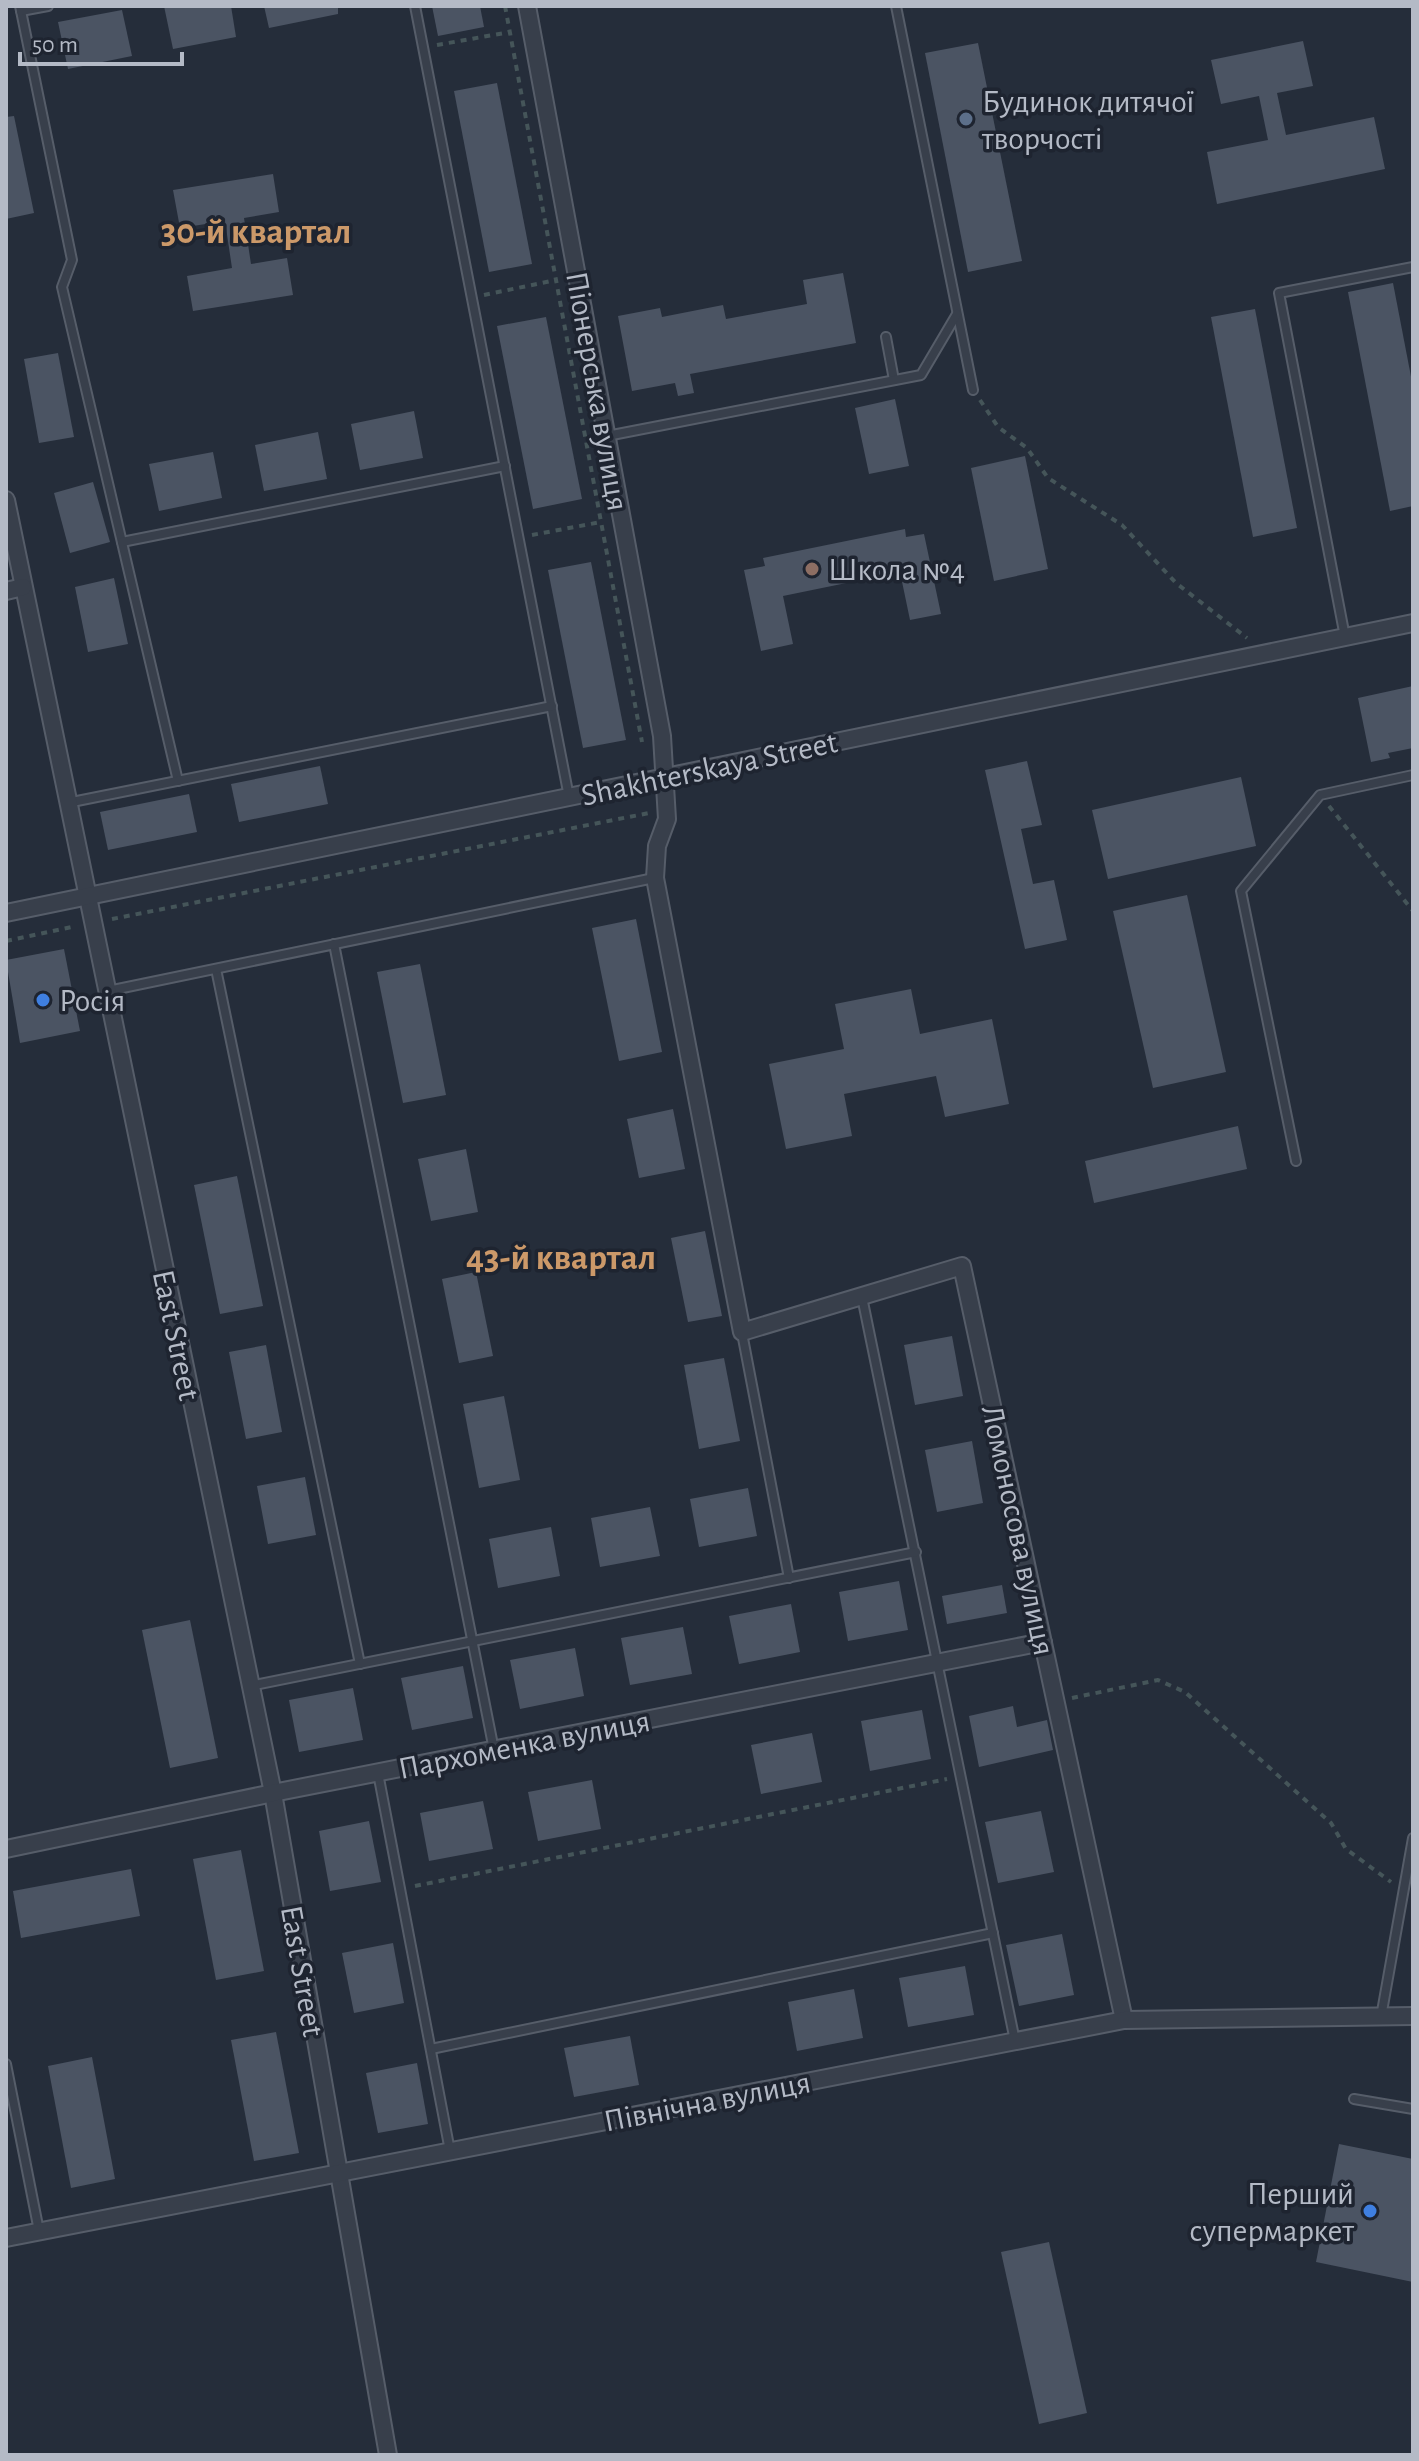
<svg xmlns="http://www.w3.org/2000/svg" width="1419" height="2461" viewBox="0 0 1419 2461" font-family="'Alegreya Sans',sans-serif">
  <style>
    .building { fill: #4b5463 }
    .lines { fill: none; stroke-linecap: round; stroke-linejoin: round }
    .lane-casing { stroke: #565d69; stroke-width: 12 }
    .street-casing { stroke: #565d69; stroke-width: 20 }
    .path { stroke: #455559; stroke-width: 4; stroke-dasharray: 6 6; stroke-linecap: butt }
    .lane { stroke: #383f4b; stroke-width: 8 }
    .street { stroke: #383f4b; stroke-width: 16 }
    .service-dot { fill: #5c6f8a; stroke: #1e2430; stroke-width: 3 }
    .education-dot { fill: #8d6e63; stroke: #1e2430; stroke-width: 3 }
    .shop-dot { fill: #3f7fe0; stroke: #1e2430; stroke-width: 3 }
    .labels { text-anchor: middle; stroke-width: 7; stroke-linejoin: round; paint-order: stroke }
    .poi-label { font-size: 32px; fill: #b4bac6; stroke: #1e2430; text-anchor: start }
    .street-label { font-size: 32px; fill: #b4bac6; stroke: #1e2430 }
    .quarter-label { font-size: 36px; font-weight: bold; fill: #cc9969; stroke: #1e2430 }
  </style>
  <rect width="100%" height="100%" fill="#252d3a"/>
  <!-- building -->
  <g class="building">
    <polygon points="164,6 231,6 236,37 173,49"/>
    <polygon points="264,6 338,6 338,14 269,28"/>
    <polygon points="432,6 480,6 484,27 438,36"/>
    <polygon points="122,10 132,56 68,69 58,22"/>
    <polygon points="1303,41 1313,86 1277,93 1286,135 1374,117 1385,169 1217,204 1207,152 1268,140 1259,96 1221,104 1211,60"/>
    <polygon points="978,43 1022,261 968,272 925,53"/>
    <polygon points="497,83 532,264 489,272 454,91"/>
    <polygon points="14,116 34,213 6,219 6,117"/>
    <polygon points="273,174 279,212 244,218 251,264 287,258 293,295 193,311 187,276 232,268 225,221 180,228 173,190"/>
    <polygon points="843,273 856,343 690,374 694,393 678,396 675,383 632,391 618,316 660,308 662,317 723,305 726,319 807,304 803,280"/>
    <polygon points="1393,283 1413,387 1413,506 1390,511 1348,292"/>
    <polygon points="1255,309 1297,528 1253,537 1211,317"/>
    <polygon points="546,317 582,499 533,509 497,326"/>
    <polygon points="58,353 74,437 39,443 24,359"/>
    <polygon points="895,399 909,466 869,474 855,408"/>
    <polygon points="414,411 423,458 360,470 351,424"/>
    <polygon points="318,432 327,479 264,491 255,445"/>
    <polygon points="213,452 222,498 159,511 149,464"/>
    <polygon points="1025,456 1048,569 994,581 971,468"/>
    <polygon points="93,482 110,542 70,553 54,493"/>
    <polygon points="905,529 906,537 924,534 941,614 910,620 900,572 783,596 793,644 761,651 744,570 765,566 763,558"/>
    <polygon points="591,562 626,740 583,748 548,570"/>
    <polygon points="114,578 128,644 88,652 75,587"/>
    <polygon points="1413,686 1413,748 1388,753 1390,758 1371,762 1358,698"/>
    <polygon points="1027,761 1042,825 1021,829 1033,884 1054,880 1067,940 1025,949 985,770"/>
    <polygon points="320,766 328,804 239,822 231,784"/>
    <polygon points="1241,777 1256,846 1108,879 1092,810"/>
    <polygon points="189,794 197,832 108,850 100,812"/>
    <polygon points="1187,895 1226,1072 1153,1088 1113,911"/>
    <polygon points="636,919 662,1052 619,1061 592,928"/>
    <polygon points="64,949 80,1031 20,1043 6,960"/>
    <polygon points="420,964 446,1095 403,1103 377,972"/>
    <polygon points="911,989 920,1034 992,1019 1009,1104 945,1117 936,1076 844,1094 852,1136 786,1149 769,1064 844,1049 835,1004"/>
    <polygon points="673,1109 685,1169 639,1178 627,1119"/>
    <polygon points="1238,1126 1247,1169 1094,1203 1085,1161"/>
    <polygon points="466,1149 478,1212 431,1221 418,1159"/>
    <polygon points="237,1176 263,1306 220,1314 194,1185"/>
    <polygon points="705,1231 722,1316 688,1322 671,1238"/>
    <polygon points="476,1272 493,1356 459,1363 442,1279"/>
    <polygon points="952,1336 963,1396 915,1405 904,1345"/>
    <polygon points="266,1345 282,1432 246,1439 229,1352"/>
    <polygon points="724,1358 740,1441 699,1449 684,1365"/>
    <polygon points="504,1396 520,1480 479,1488 463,1404"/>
    <polygon points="972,1441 983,1503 937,1512 925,1450"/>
    <polygon points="305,1477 316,1535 268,1544 257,1486"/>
    <polygon points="748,1488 757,1536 699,1547 690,1499"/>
    <polygon points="650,1507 660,1556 600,1567 591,1518"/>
    <polygon points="551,1527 560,1576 498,1588 489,1539"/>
    <polygon points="899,1581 908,1630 848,1641 839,1592"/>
    <polygon points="1002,1585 1007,1613 947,1624 942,1596"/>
    <polygon points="791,1604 800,1652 739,1664 729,1616"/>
    <polygon points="190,1620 218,1758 170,1768 142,1630"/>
    <polygon points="683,1627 692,1674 630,1685 621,1638"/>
    <polygon points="575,1648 584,1696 520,1709 510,1660"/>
    <polygon points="463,1666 473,1718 412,1730 401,1678"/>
    <polygon points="353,1688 363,1740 299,1752 289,1700"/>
    <polygon points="1013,1706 1017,1727 1047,1720 1053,1750 979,1767 969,1716"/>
    <polygon points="922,1710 931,1759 870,1771 861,1721"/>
    <polygon points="812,1733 822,1782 761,1794 751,1745"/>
    <polygon points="592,1780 601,1829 538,1841 528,1792"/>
    <polygon points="483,1801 493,1849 429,1861 420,1813"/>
    <polygon points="1041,1811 1054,1872 998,1883 985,1822"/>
    <polygon points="369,1821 381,1882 330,1891 319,1831"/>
    <polygon points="241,1850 264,1971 216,1980 193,1859"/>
    <polygon points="131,1869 140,1916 21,1938 13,1891"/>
    <polygon points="1062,1934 1074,1995 1019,2006 1006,1945"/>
    <polygon points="393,1943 404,2003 354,2013 342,1953"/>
    <polygon points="965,1966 974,2015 908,2027 899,1978"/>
    <polygon points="854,1989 863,2038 797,2051 788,2002"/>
    <polygon points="276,2032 299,2153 254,2161 231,2040"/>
    <polygon points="630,2036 639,2085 574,2097 564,2048"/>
    <polygon points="92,2057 115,2179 71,2188 48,2066"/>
    <polygon points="417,2063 428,2124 378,2133 366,2073"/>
    <polygon points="1339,2144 1413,2159 1413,2282 1316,2262"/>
    <polygon points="1049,2242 1087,2413 1039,2424 1001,2252"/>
  </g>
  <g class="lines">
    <!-- lane casing -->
    <g class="lane-casing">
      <g id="lane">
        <polyline points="20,6 72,260 62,287 178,781"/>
        <polyline points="415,6 569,797"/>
        <polyline points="896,6 973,390"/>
        <polyline points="21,11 48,6"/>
        <polyline points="886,337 894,380"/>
        <polyline points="607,436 921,375 957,314"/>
        <polyline points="122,542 505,466"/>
        <polyline points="1345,637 1279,293 1413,267"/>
        <polyline points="67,803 552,706"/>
        <polyline points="334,944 494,1750"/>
        <polyline points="216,969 360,1664"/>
        <polyline points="108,991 654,878"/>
        <polyline points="1296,1161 1241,891 1320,795 1413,775"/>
        <polyline points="862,1297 1015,2041"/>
        <polyline points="742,1333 789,1578"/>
        <polyline points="250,1686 916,1552"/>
        <polyline points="378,1773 450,2151"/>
        <polyline points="1381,2017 1413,1838"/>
        <polyline points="431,2049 993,1933"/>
        <polyline points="6,2064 39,2231"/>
        <polyline points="1354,2099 1413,2109"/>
      </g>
    </g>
    <!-- street casing -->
    <g class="street-casing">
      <g id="street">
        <polyline points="527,6 662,736 667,819 657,846 655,878 742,1332 962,1266 1124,2020"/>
        <polyline points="6,500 273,1793 388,2455"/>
        <polyline points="6,591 23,587"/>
        <polyline points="6,913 1413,623"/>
        <polyline points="6,1849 273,1793 1043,1642"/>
        <polyline points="6,2238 1124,2020 1413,2016"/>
      </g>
    </g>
    <!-- path -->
    <g class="path">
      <polyline points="505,6 642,742"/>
      <polyline points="437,45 510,32"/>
      <polyline points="484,295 556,280"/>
      <polyline points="980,400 998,427 1027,448 1048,478 1122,525 1176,583 1247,638"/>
      <polyline points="532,535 601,522"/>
      <polyline points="1329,806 1413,911"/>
      <polyline points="112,919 649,813"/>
      <polyline points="6,941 76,926"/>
      <polyline points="1072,1698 1158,1680 1185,1692 1331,1823 1346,1849 1391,1882"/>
      <polyline points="415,1886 947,1779"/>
    </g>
    <!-- lane -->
    <use href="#lane" class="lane"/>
    <!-- street -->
    <use href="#street" class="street"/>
  </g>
  <!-- markers -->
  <circle class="service-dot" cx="966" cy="119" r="8"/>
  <circle class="education-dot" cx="812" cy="569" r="8"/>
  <g class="shop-dot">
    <circle cx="43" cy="1000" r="8"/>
    <circle cx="1370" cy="2211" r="8"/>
  </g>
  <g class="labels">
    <!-- poi labels -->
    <g class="poi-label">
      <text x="982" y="112">Будинок дитячої<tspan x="982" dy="37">творчості</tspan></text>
      <text x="828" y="580">Школа №4</text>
      <text x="59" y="1011">Росія</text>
      <text x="1354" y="2204" text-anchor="end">Перший<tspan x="1354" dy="37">супермаркет</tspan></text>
    </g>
    <!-- street labels -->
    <g class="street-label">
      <text transform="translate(598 391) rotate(80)" y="11">Піонерська вулиця</text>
      <text transform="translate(709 768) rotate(-12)" y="11">Shakhterskaya Street</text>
      <text transform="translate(177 1335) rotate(78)" y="11">East Street</text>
      <text transform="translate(1019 1530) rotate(78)" y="11">Ломоносова вулиця</text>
      <text transform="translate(524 1744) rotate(-11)" y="11">Пархоменка вулиця</text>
      <text transform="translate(303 1971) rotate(80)" y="11">East Street</text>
      <text transform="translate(707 2101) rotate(-11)" y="11">Північна вулиця</text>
    </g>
    <!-- quarter labels -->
    <g class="quarter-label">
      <text x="256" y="243">30-й квартал</text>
      <text x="561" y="1269">43-й квартал</text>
    </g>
  </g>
  <!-- border -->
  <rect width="1419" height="2461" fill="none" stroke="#b4bac6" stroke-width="16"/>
  <!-- scale -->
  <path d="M20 52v12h162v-12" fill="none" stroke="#b4bac6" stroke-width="4"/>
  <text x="32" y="52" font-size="24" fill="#b4bac6" stroke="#1e2430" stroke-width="6" paint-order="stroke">50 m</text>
</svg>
